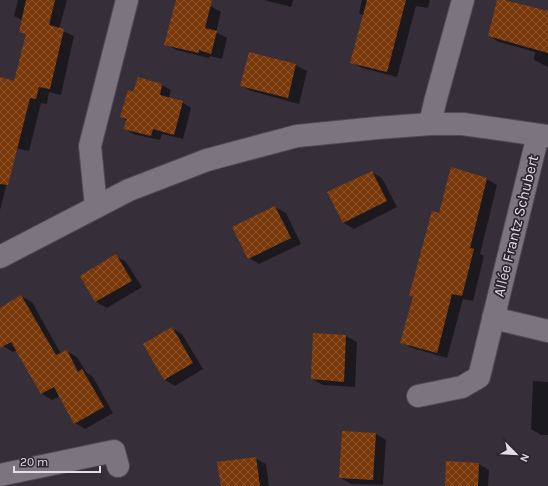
<svg xmlns="http://www.w3.org/2000/svg" width="548" height="486" viewBox="0 0 548 486" font-family="Karla,sans-serif">
  <style>
    .shadow { fill: #0007 }
    .building { fill: url(#building-cross-hatch) }
    .lines { fill: none; stroke-linecap: round; stroke-linejoin: round }
    .minor-casing { stroke: #504b53; stroke-width: 24 }
    .minor { stroke: #7c7580; stroke-width: 22 }
    .labels { text-anchor: middle; stroke-width: 3.5; stroke-linejoin: round; paint-order: stroke }
    .street-label { font-size: 15px; fill: #e2dee4; stroke: #2c252f }
  </style>
  <defs>
    <pattern id="building-cross-hatch" width="8" height="8" patternUnits="userSpaceOnUse"><rect width="8" height="8" fill="#783809"/><path d="M0 0l8 8M0 8l8-8" fill="none" stroke="#8b542d"/></pattern>
  </defs>
  <rect width="100%" height="100%" fill="#362f39"/>
  <!-- shadow -->
  <g class="shadow">
    <polygon points="18,0 67,0 59,29 74,36 61,95 49,92 47,104 41,103 29,151 16,148 0,210 0,78 15,82 27,35 20,31 22,20 14,16"/>
    <polygon points="177,0 186,0 211,6 221,12 216,32 227,38 222,59 210,56 209,58 176,50 166,44"/>
    <polygon points="264,0 293,0 291,7"/>
    <polygon points="362,0 430,0 428,8 416,6 397,77 362,68 352,62 364,16 359,13"/>
    <polygon points="498,0 548,14 548,67 534,60 535,52 499,42 489,36"/>
    <polygon points="249,53 296,65 307,71 299,104 251,91 241,85"/>
    <polygon points="138,78 162,85 171,90 169,98 182,102 191,108 183,139 162,134 160,140 133,134 124,128 128,121 121,117 134,93"/>
    <polygon points="372,172 382,178 397,207 354,229 344,223 329,193"/>
    <polygon points="487,179 497,185 480,254 484,256 473,301 463,299 447,358 412,348 401,342 414,298 410,296"/>
    <polygon points="275,207 286,213 301,244 259,264 249,258"/>
    <polygon points="116,256 126,262 142,287 107,308 96,302 81,276"/>
    <polygon points="21,296 32,302 61,354 67,351 77,357 86,372 93,377 113,413 85,429 75,423 60,396 52,400 42,394 17,350 13,352 3,346 0,342 0,309"/>
    <polygon points="172,328 182,334 203,369 175,386 165,380 144,344"/>
    <polygon points="314,334 346,336 357,342 355,387 323,385 312,379"/>
    <polygon points="533,381 548,382 548,435 541,435 531,429"/>
    <polygon points="376,434 386,440 383,485 351,484 340,478"/>
    <polygon points="255,458 266,464 269,486 222,486"/>
    <polygon points="479,464 489,470 488,486 446,486"/>
  </g>
  <!-- building -->
  <g class="building">
    <polygon points="26,0 55,0 49,25 64,29 50,89 39,87 36,99 30,98 8,185 0,184 0,77 14,81 26,34 19,32"/>
    <polygon points="176,0 212,0 205,28 217,31 211,54 199,50 199,53 164,45"/>
    <polygon points="367,0 406,0 387,72 350,63"/>
    <polygon points="497,0 504,0 548,11 548,53 488,36"/>
    <polygon points="249,52 296,64 288,98 240,86"/>
    <polygon points="138,77 162,84 160,95 183,101 174,135 153,129 151,136 123,129 127,119 120,117 128,90 133,92"/>
    <polygon points="451,167 487,178 470,248 474,249 462,296 452,294 437,353 400,343 413,297 409,296 432,211 439,213"/>
    <polygon points="372,171 387,201 343,223 327,192"/>
    <polygon points="275,206 291,238 248,259 232,227"/>
    <polygon points="116,254 132,281 95,302 80,276"/>
    <polygon points="21,295 56,355 67,350 78,372 82,369 104,407 74,424 54,387 41,394 11,342 0,348 0,308"/>
    <polygon points="172,327 193,363 164,380 143,344"/>
    <polygon points="313,333 346,335 344,382 311,379"/>
    <polygon points="342,431 376,433 373,480 339,478"/>
    <polygon points="256,457 260,486 221,486 217,462"/>
    <polygon points="446,461 479,463 478,486 445,486"/>
  </g>
  <g class="lines">
    <!-- minor casing -->
    <g class="minor-casing">
      <g id="minor">
        <polyline points="430,124 435,102 463,0"/>
        <polyline points="96,207 90,146 127,0"/>
        <polyline points="0,257 129,190 207,160 297,136 377,128 430,124 463,124 548,136"/>
        <polyline points="493,318 548,331"/>
        <polyline points="418,396 462,387 479,377 538,135"/>
        <polyline points="0,475 114,451 118,466"/>
      </g>
    </g>
    <!-- minor -->
    <use href="#minor" class="minor"/>
  </g>
  <g class="labels">
    <!-- street labels -->
    <g class="street-label">
      <text transform="translate(516 226) rotate(-76)" y="5">Allée Frantz Schubert</text>
    </g>
  </g>
  <!-- north arrow -->
  <g transform="translate(516 454) rotate(114)" stroke="#2c252f" stroke-width="3" paint-order="stroke">
  <path d="M0-3L7 15L0 10L-7 15Z" fill="#e2dee4"/>
  <text y="-6" font-size="11" font-weight="bold" text-anchor="middle" fill="#e2dee4">N</text>
  </g>
  <!-- scale -->
  <path d="M14 466v6h86v-6" fill="none" stroke="#e2dee4" stroke-width="2"/>
  <text x="20" y="466" font-size="12" fill="#e2dee4" stroke="#2c252f" stroke-width="3" paint-order="stroke">20 m</text>
</svg>
